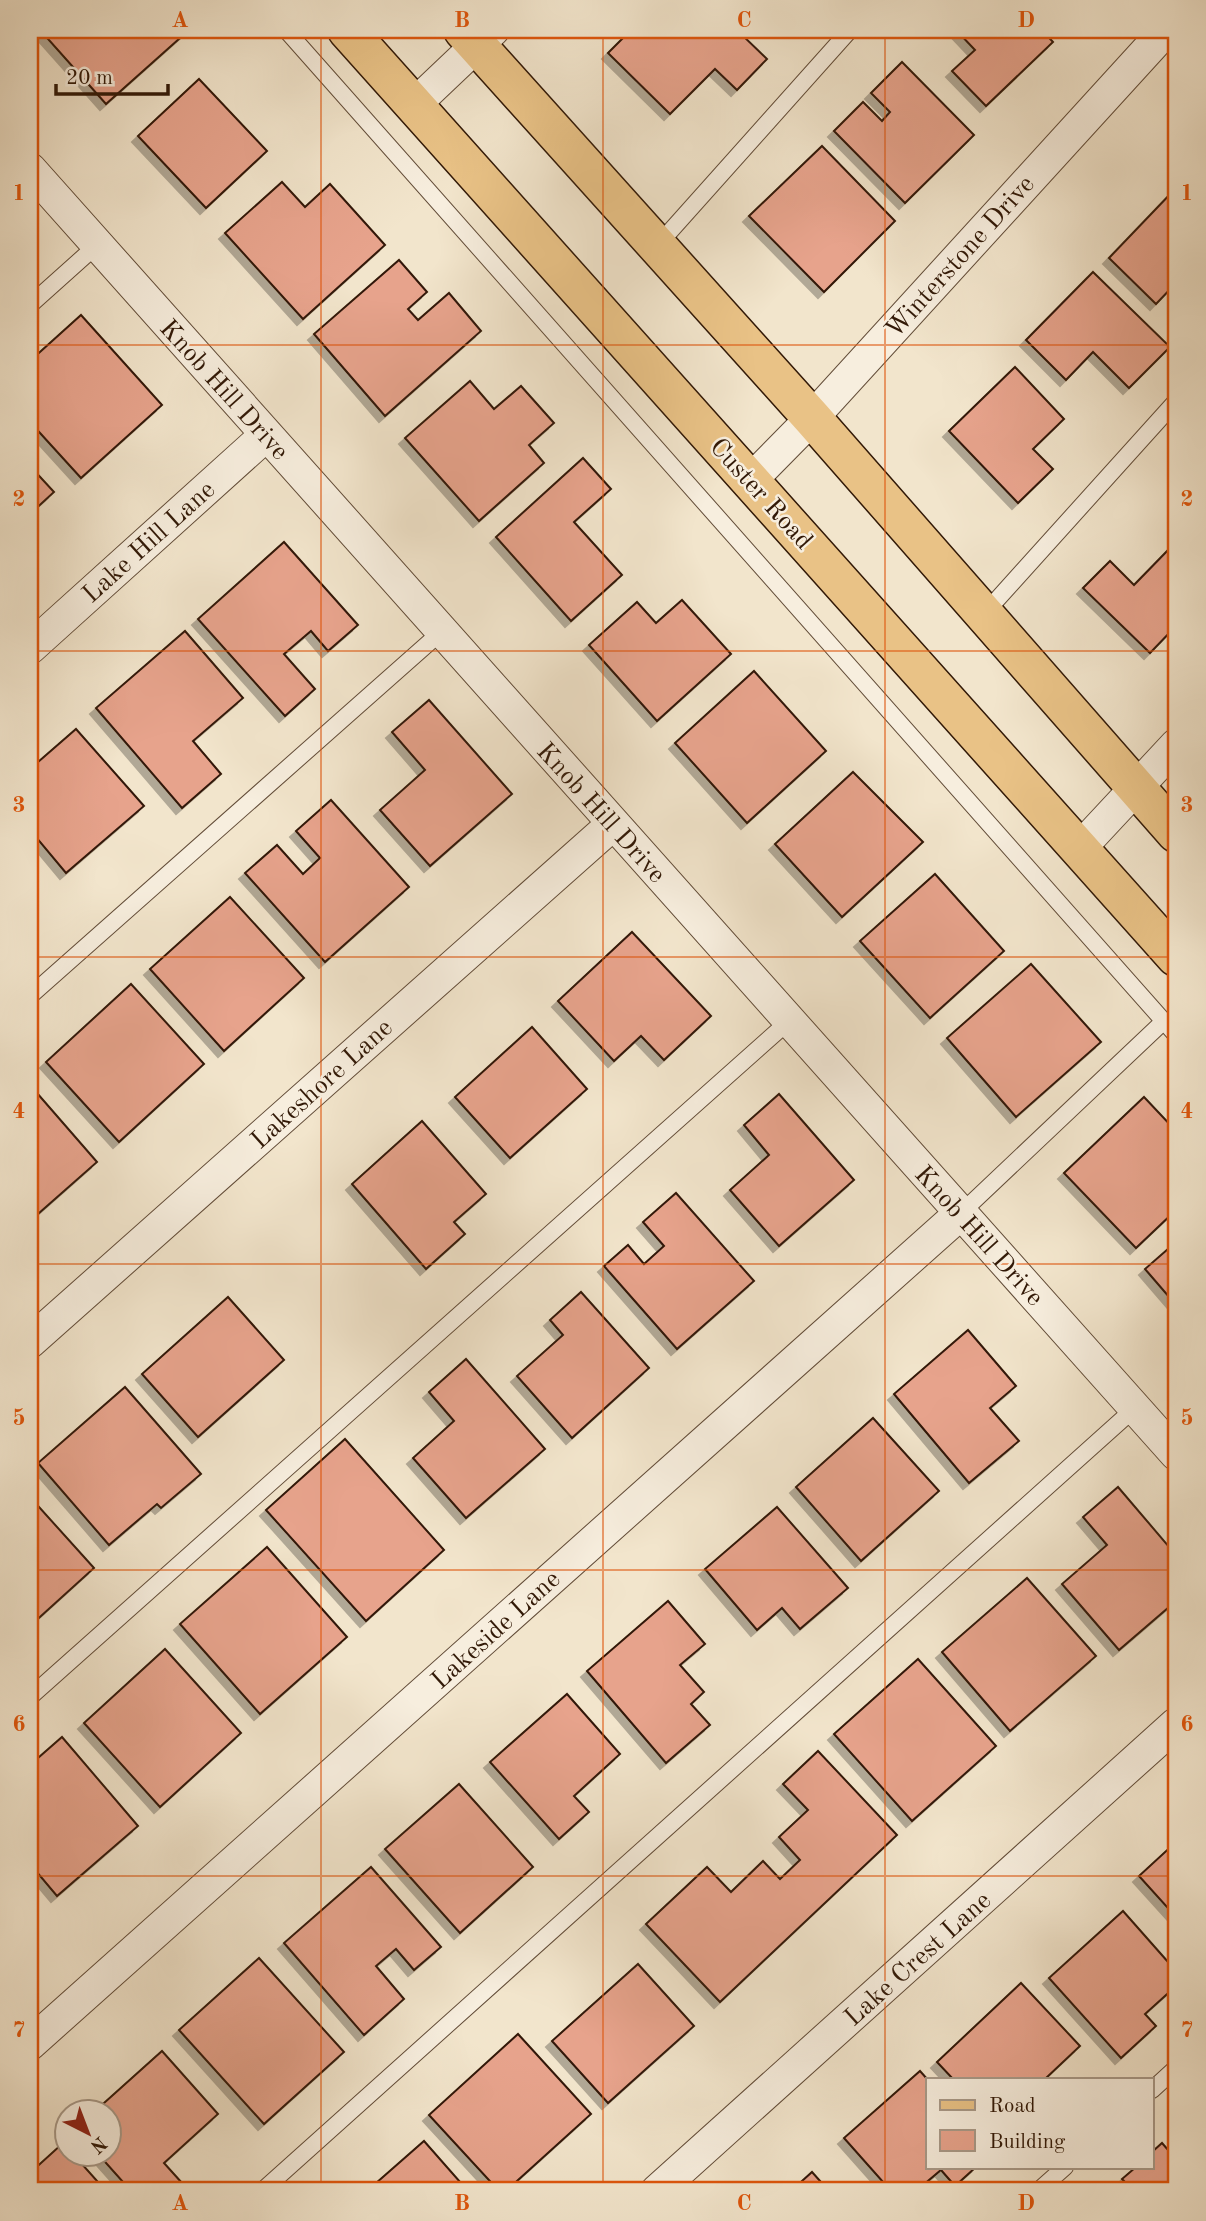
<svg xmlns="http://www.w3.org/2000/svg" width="1206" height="2221" viewBox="0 0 1206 2221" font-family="'Old Standard TT',serif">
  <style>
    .building { fill: #e7a38c; stroke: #321907; stroke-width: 2; filter: url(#shadow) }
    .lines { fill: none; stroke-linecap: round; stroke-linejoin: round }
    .lane-casing { stroke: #624c38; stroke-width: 18 }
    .street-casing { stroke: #624c38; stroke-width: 34 }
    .primary-casing { stroke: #321907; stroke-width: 41 }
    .lane { stroke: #f7eede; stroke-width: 16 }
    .street { stroke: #f7eede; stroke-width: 32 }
    .primary { stroke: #e9c286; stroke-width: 38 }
    .grid { fill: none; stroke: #df560c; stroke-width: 2; stroke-opacity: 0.55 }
    .labels { text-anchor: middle; stroke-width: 5; stroke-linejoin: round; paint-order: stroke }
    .street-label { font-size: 26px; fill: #321907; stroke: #f7eede }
    .neatline { fill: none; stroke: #df560c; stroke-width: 2.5 }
    .grid-label { font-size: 23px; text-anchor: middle; font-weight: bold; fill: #df560c }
  </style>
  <defs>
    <filter id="shadow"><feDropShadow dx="-6" dy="6" stdDeviation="0" flood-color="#0004"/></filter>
  </defs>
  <rect width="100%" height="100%" fill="#f2e5cc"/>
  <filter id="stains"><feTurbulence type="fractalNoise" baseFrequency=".00286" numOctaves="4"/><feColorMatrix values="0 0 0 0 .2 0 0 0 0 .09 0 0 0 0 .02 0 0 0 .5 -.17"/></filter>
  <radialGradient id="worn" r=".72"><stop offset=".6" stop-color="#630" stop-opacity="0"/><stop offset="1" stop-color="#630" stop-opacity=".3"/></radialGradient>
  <!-- building -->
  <g class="building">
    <polygon points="40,30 189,30 106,104"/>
    <polygon points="631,30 737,30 767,59 737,90 715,69 670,114 608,53"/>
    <polygon points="956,30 1042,30 1053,42 986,106 952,71 975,50"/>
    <polygon points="902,62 974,135 905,203 834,131 863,102 882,121 890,112 871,93"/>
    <polygon points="199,79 267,151 206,208 138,136"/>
    <polygon points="822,146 895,221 824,292 749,216"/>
    <polygon points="282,182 305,207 330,184 385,245 303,319 225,233"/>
    <polygon points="1176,188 1176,283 1156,304 1109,258"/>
    <polygon points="399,260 427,292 408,309 418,320 449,293 481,331 385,416 314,334"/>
    <polygon points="1093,272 1170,347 1129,388 1093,352 1066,380 1026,340"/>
    <polygon points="81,315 162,405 81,478 30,422 30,361"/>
    <polygon points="1015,367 1064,419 1033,449 1053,469 1018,503 949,431"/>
    <polygon points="470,381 494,409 521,386 554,423 529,445 544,463 479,521 405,438"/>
    <polygon points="583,458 611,489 574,522 622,575 571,621 496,537"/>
    <polygon points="30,466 54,492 30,514"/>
    <polygon points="284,542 358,625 328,651 311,631 284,654 315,689 285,716 198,619"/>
    <polygon points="1173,545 1176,548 1176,626 1150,653 1083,588 1110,561 1134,585"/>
    <polygon points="682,600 731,654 657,721 589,645 637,602 656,623"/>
    <polygon points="185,631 243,698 193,741 221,774 182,808 96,708"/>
    <polygon points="754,671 826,751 747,823 675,743"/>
    <polygon points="429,700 512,794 430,866 380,810 425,770 392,732"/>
    <polygon points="76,729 144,806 66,873 30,830 30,769"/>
    <polygon points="853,772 923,842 842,917 775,844"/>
    <polygon points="331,800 409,887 325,962 245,873 277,845 303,874 320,858 296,831"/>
    <polygon points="935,874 1004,951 930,1018 860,941"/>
    <polygon points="230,897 304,978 224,1051 150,969"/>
    <polygon points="632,932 711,1016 664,1060 641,1036 614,1061 558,1001"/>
    <polygon points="1031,964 1101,1042 1016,1117 947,1038"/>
    <polygon points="131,984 204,1064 119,1142 46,1062"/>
    <polygon points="532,1027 587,1089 510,1158 455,1097"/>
    <polygon points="30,1085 97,1162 30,1221"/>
    <polygon points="779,1094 854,1180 779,1246 730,1190 769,1155 744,1125"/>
    <polygon points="1144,1097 1176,1131 1176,1210 1136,1248 1064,1173"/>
    <polygon points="422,1121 486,1194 454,1222 465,1234 426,1269 352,1184"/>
    <polygon points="676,1193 754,1281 677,1349 604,1266 628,1245 644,1264 664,1246 643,1222"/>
    <polygon points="1176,1242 1176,1305 1145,1269"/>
    <polygon points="581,1292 649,1368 572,1438 517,1376 563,1335 550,1320"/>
    <polygon points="228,1297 284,1360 198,1437 142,1374"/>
    <polygon points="968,1330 1016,1386 990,1408 1019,1441 969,1483 894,1394"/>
    <polygon points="466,1359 545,1449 466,1518 413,1458 454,1421 429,1392"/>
    <polygon points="125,1387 201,1474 161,1508 157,1504 109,1545 38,1463"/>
    <polygon points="873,1418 939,1491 861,1561 796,1487"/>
    <polygon points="345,1439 444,1550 366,1621 266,1510"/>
    <polygon points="1118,1487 1176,1555 1176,1601 1119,1650 1062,1584 1107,1545 1083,1517"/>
    <polygon points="30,1497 94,1568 30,1626"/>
    <polygon points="777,1507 848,1588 800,1629 782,1608 757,1630 705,1569"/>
    <polygon points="267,1547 347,1637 260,1714 180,1624"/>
    <polygon points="1027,1578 1096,1656 1010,1731 942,1652"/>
    <polygon points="668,1601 705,1644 680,1665 704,1692 691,1704 710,1725 666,1763 587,1671"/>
    <polygon points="165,1649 241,1733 160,1807 84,1723"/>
    <polygon points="918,1659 996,1746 912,1821 834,1734"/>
    <polygon points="567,1694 620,1754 574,1796 589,1812 559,1839 490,1762"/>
    <polygon points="62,1737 138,1826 57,1896 30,1864 30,1765"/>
    <polygon points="818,1751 897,1835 720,2002 646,1924 707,1867 731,1892 763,1861 780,1879 800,1860 779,1837 808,1810 783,1784"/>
    <polygon points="459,1784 533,1867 460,1933 385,1849"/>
    <polygon points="1176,1842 1176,1917 1139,1876"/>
    <polygon points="371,1867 441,1947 414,1970 396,1949 376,1966 404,1999 364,2035 284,1943"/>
    <polygon points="1123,1911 1176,1971 1176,1986 1145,2014 1156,2026 1121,2058 1049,1978"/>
    <polygon points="259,1958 344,2052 264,2124 179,2030"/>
    <polygon points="638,1964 694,2026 608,2103 552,2041"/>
    <polygon points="1021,1983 1080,2046 1045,2079 953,2079 937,2062"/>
    <polygon points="518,2034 591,2114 506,2191 499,2191 429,2115"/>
    <polygon points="162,2051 218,2114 164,2163 182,2183 172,2191 131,2191 98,2154 108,2154 108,2112 94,2112"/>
    <polygon points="920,2071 928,2080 928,2167 976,2167 955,2186 941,2170 916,2191 891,2191 844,2138"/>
    <polygon points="424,2141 468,2191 367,2191"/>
    <polygon points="63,2143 66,2154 73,2154 106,2191 30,2191 30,2173"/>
    <polygon points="1162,2143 1176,2159 1176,2191 1129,2191 1132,2189 1122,2179 1136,2167 1152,2167 1152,2152"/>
    <polygon points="812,2172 829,2191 791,2191"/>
  </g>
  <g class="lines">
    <!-- lane casing -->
    <g class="lane-casing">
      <g id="lane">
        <polyline points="286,30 1176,1035"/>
        <polyline points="657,246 850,30"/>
        <polyline points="30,305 97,245"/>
        <polyline points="984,614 1176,401"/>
        <polyline points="30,996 441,632"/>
        <polyline points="961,1213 1164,1021"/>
        <polyline points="30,1697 789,1021"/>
        <polyline points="1152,2090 1176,2068"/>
        <polyline points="262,2191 1135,1408"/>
        <polyline points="1038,2191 1065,2167"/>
      </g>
    </g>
    <!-- street casing -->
    <g class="street-casing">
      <g id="street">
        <polyline points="415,104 493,30"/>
        <polyline points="30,169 1176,1454"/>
        <polyline points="750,481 812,418 1166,30"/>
        <polyline points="30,648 266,435"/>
        <polyline points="1080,848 1176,745"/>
        <polyline points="30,1342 613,824"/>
        <polyline points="30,2044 961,1213"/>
        <polyline points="657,2191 1176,1724"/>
      </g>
    </g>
    <!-- primary casing -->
    <g class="primary-casing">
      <g id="primary">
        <polyline points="347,30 1176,957"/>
        <polyline points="463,30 812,418 1176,833"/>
      </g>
    </g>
    <!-- lane -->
    <use href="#lane" class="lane"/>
    <!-- street -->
    <use href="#street" class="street"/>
    <!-- primary -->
    <use href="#primary" class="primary"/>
  </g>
  <!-- grid -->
  <path class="grid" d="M321,30V2191M603,30V2191M885,30V2191M30,345H1176M30,651H1176M30,957H1176M30,1264H1176M30,1570H1176M30,1876H1176"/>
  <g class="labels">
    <!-- street labels -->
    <g class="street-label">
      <text transform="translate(959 256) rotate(-48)" y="9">Winterstone Drive</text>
      <text transform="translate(225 389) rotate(48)" y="9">Knob Hill Drive</text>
      <text transform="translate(762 493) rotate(48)" y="9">Custer Road</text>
      <text transform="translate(148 541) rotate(-42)" y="9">Lake Hill Lane</text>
      <text transform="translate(602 812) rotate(48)" y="9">Knob Hill Drive</text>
      <text transform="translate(321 1083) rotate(-42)" y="9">Lakeshore Lane</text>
      <text transform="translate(980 1235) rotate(48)" y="9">Knob Hill Drive</text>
      <text transform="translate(495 1629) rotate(-42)" y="9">Lakeside Lane</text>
      <text transform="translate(917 1958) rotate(-42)" y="9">Lake Crest Lane</text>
    </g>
  </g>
  <!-- margin -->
  <rect width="1206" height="2221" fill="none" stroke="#f2e5cc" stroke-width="77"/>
  <!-- legend -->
  <rect x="926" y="2078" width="228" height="91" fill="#f7eede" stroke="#a89988" stroke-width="2"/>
  <rect x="940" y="2100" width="35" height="10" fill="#e9c286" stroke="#a89988" stroke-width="2"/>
  <text x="989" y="2112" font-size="21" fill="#321907">Road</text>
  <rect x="940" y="2130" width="35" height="21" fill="#e7a38c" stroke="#a89988" stroke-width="2"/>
  <text x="989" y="2148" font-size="21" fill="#321907">Building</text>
  <!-- north arrow -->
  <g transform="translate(88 2133) rotate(138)"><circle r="33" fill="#f7eede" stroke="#a89988" stroke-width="2"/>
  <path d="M0-5L12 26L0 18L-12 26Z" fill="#8f2418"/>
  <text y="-10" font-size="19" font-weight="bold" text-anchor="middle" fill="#321907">N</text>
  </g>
  <!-- scale -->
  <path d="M56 84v10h112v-10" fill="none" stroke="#321907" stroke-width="3.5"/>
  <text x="66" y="84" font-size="21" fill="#321907" stroke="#f7eede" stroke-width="5" paint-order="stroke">20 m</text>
  <rect x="38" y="38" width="1130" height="2144" class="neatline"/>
  <g class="grid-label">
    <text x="180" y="27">A</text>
    <text x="462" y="27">B</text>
    <text x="744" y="27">C</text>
    <text x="1026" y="27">D</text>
    <text x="19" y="200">1</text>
    <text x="1187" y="200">1</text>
    <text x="19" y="506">2</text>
    <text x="1187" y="506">2</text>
    <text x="19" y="812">3</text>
    <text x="1187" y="812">3</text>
    <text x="19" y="1118">4</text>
    <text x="1187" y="1118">4</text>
    <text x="19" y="1425">5</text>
    <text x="1187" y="1425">5</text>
    <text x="19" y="1731">6</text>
    <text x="1187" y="1731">6</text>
    <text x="19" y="2037">7</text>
    <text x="1187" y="2037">7</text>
    <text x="180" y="2210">A</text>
    <text x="462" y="2210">B</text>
    <text x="744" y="2210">C</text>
    <text x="1026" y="2210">D</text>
  </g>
  <rect width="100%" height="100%" filter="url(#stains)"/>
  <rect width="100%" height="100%" fill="url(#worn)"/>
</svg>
